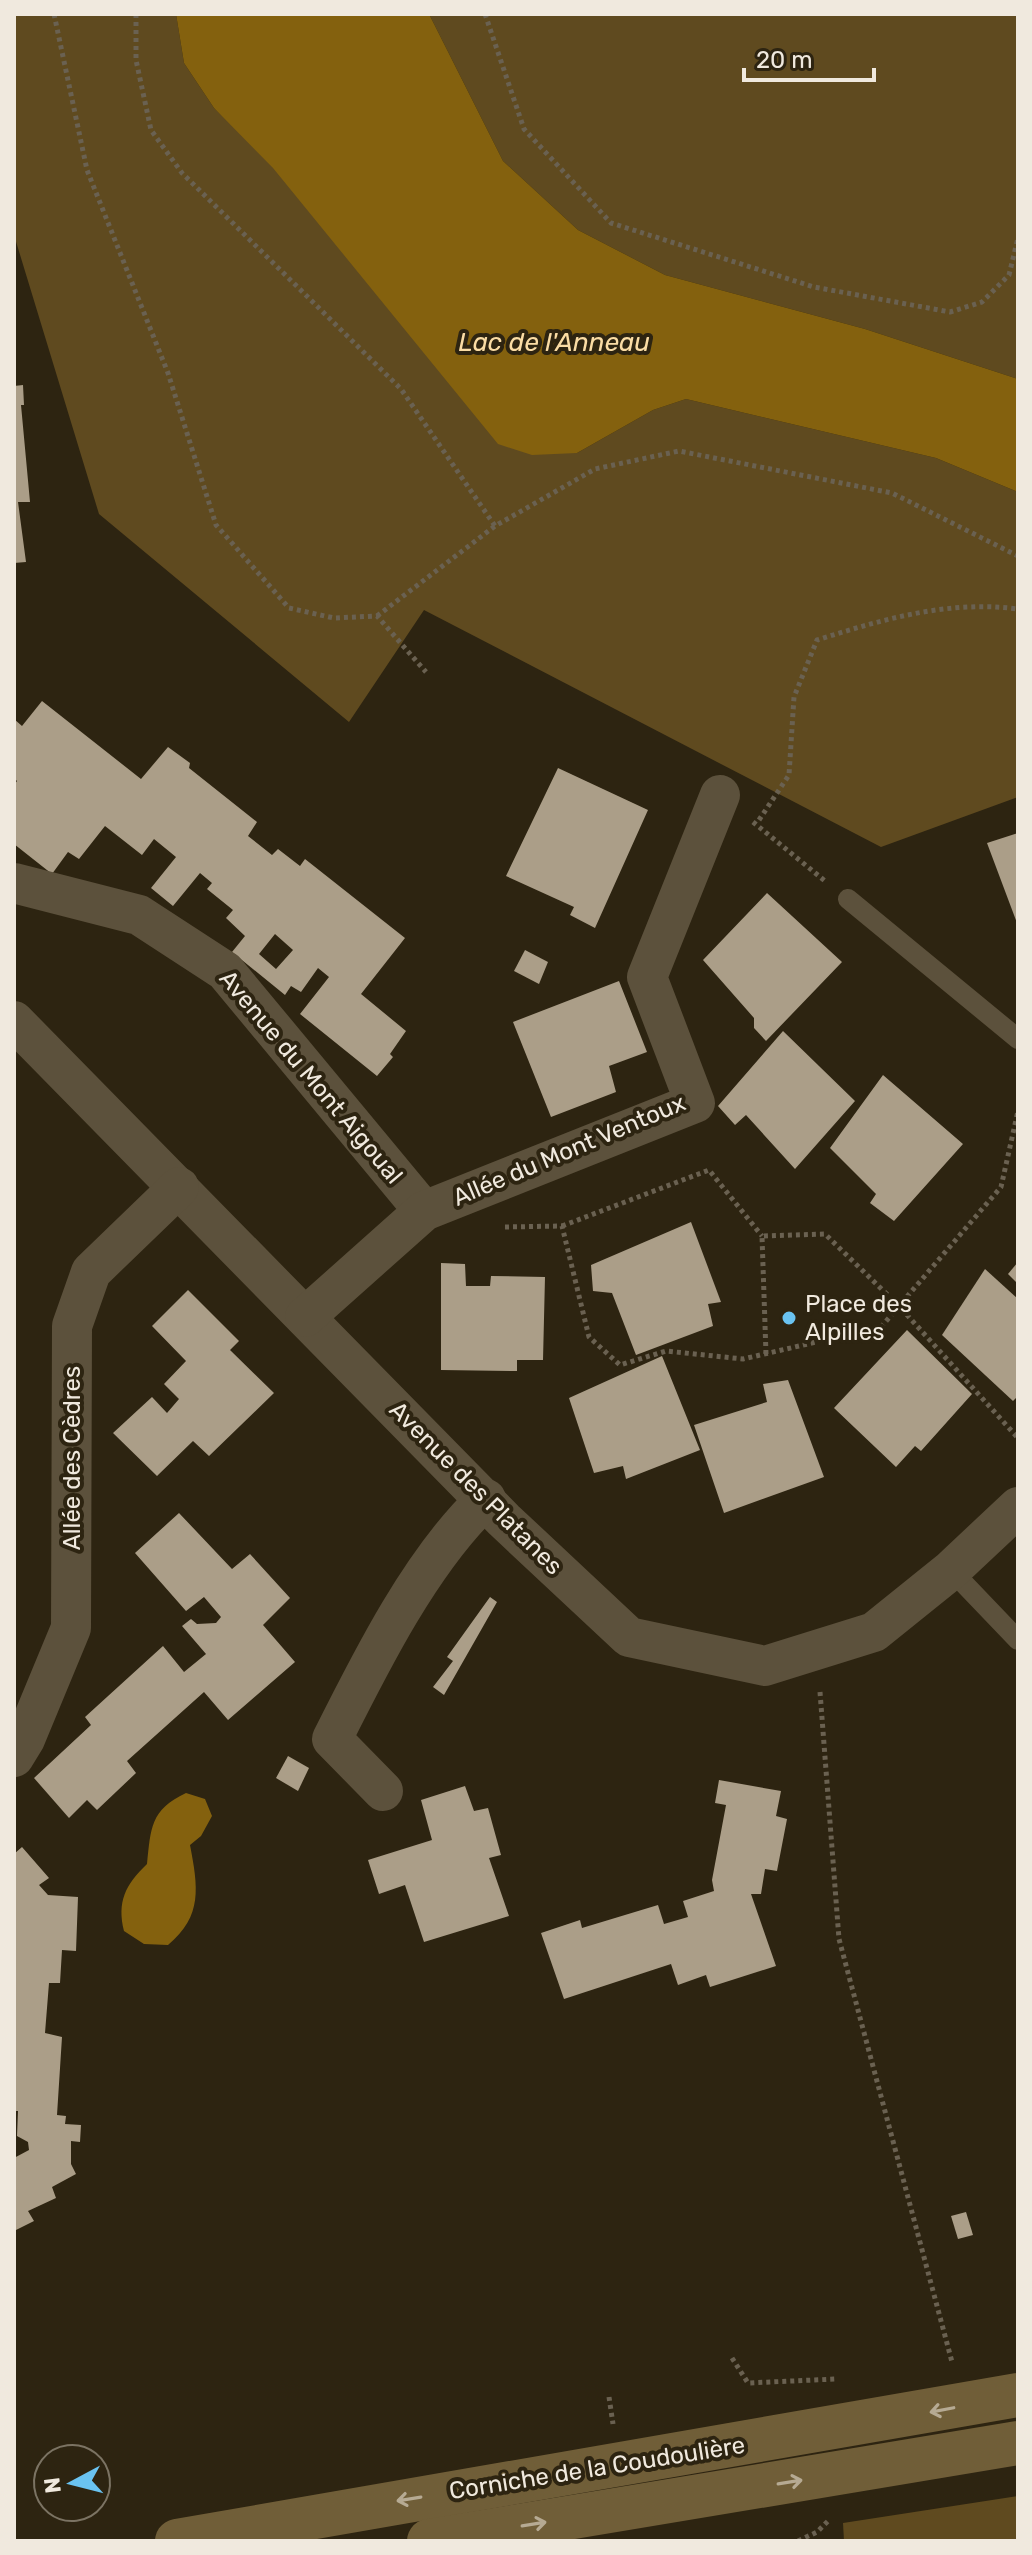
<svg xmlns="http://www.w3.org/2000/svg" width="1032" height="2555" viewBox="0 0 1032 2555" font-family="Rubik,sans-serif">
  <style>
    .green { fill: #5f4a1f }
    .water { fill: #84610e }
    .building { fill: #ab9e88; fill-rule: evenodd }
    .lines { fill: none; stroke-linecap: round; stroke-linejoin: round }
    .path { stroke: #6a6151; stroke-width: 5; stroke-dasharray: 4 4; stroke-linecap: butt }
    .lane { stroke: #5c513c; stroke-width: 20 }
    .street { stroke: #5c513c; stroke-width: 40 }
    .secondary { stroke: #705e38; stroke-width: 44 }
    .oneway { stroke: #b6aa93 }
    .poi-dot { fill: #6ac3f1; stroke: #2d2411; stroke-width: 3 }
    .labels { text-anchor: middle; stroke-width: 8; stroke-linejoin: round; paint-order: stroke }
    .street-label { font-size: 24px; fill: #f0e9de; stroke: #2d2411 }
    .poi-label { font-size: 24px; fill: #f0e9de; stroke: #2d2411; text-anchor: start }
    .water-label { font-size: 26px; font-style: italic; fill: #fadca4; stroke: #2d2411 }
  </style>
  <rect width="100%" height="100%" fill="#2d2411"/>
  <!-- green -->
  <g class="green">
    <polygon points="14,14 176,14 184,63 214,108 577,453 653,410 686,399 936,458 1018,492 1018,797 881,847 424,610 349,722 99,514 14,235"/>
    <polygon points="429,14 1018,14 1018,379 865,329 665,275 578,230 503,161"/>
    <polygon points="1018,2496 1018,2541 844,2541 843,2523"/>
  </g>
  <!-- water -->
  <g class="water">
    <polygon points="176,14 429,14 503,161 578,230 665,275 865,329 1018,379 1018,492 936,458 686,399 653,410 577,453 532,455 498,444 273,168 214,108 184,63"/>
    <path d="M186,1793L205,1799L212,1816L201,1836L190,1845C198,1887 203,1916 168,1945L144,1944L124,1931C117,1902 125,1885 147,1864C151,1828 150,1810 186,1793Z"/>
  </g>
  <!-- building -->
  <g class="building">
    <polygon points="23,385 24,405 21,405 30,502 18,502 26,562 14,563 14,386"/>
    <path d="M42,701L141,779L168,747L190,763L189,768L257,822L248,836L272,855L278,849L300,866L305,859L405,938L361,994L406,1031L390,1054L393,1057L377,1076L300,1014L329,977L318,968L301,992L291,986L285,995L232,952L245,936L226,918L233,910L207,889L212,883L200,873L173,906L151,888L176,857L154,839L142,855L105,826L79,859L68,852L52,874L14,844V785L17,781L14,778V719L22,726ZM275,934L293,950L276,969L259,954Z"/>
    <polygon points="558,768 648,810 595,928 570,915 574,907 506,876"/>
    <polygon points="1018,833 1018,923 1017,923 987,843"/>
    <polygon points="767,893 842,962 766,1041 754,1028 754,1018 703,960"/>
    <polygon points="525,950 548,962 539,984 514,971"/>
    <polygon points="619,981 647,1052 609,1066 616,1092 551,1117 513,1022"/>
    <polygon points="783,1031 855,1101 795,1169 746,1115 735,1125 718,1106"/>
    <polygon points="883,1075 963,1144 894,1221 870,1203 876,1194 830,1148"/>
    <polygon points="691,1222 721,1302 708,1304 713,1326 636,1355 612,1293 593,1291 591,1265"/>
    <polygon points="1018,1262 1018,1284 1008,1274"/>
    <polygon points="441,1263 465,1264 466,1286 490,1286 491,1276 545,1277 543,1360 517,1360 517,1371 441,1370"/>
    <polygon points="985,1269 1018,1299 1018,1396 1013,1401 942,1335"/>
    <polygon points="188,1290 239,1341 230,1350 274,1393 209,1456 193,1441 157,1476 113,1433 152,1397 167,1413 179,1399 164,1384 186,1361 152,1326"/>
    <polygon points="907,1330 972,1394 921,1451 915,1446 896,1467 834,1408"/>
    <polygon points="662,1356 700,1450 626,1479 623,1466 594,1473 569,1398"/>
    <polygon points="788,1380 824,1477 724,1513 694,1425 767,1402 763,1384"/>
    <polygon points="179,1513 232,1569 250,1554 290,1598 263,1625 295,1662 228,1720 204,1692 127,1761 136,1773 97,1810 87,1800 69,1818 34,1778 91,1725 85,1717 163,1646 184,1672 206,1654 182,1626 191,1619 197,1624 216,1623 221,1617 204,1597 186,1611 135,1553"/>
    <polygon points="490,1597 497,1602 444,1695 433,1687 453,1661 447,1657"/>
    <polygon points="288,1756 309,1768 298,1791 276,1778"/>
    <polygon points="719,1780 781,1791 776,1816 787,1819 777,1871 765,1869 761,1894 751,1894 776,1966 710,1987 706,1975 678,1985 671,1964 564,1999 541,1933 580,1920 582,1928 658,1905 664,1924 688,1917 683,1901 714,1891 712,1880 726,1805 715,1803"/>
    <polygon points="465,1786 474,1811 488,1808 501,1855 489,1858 509,1916 424,1942 405,1885 379,1894 368,1860 432,1840 421,1800"/>
    <polygon points="22,1847 49,1878 39,1885 48,1895 78,1897 76,1951 62,1950 60,1983 49,1983 45,2033 62,2037 57,2115 66,2116 65,2124 81,2125 80,2142 71,2141 71,2164 76,2174 52,2187 56,2198 28,2211 34,2221 14,2231 14,2158 29,2150 28,2142 17,2136 18,2111 14,2111 14,1854"/>
    <polygon points="966,2212 973,2235 958,2239 951,2216"/>
  </g>
  <g class="lines">
    <!-- path -->
    <g class="path">
      <polyline points="54,14 87,170 168,373 216,525 289,608 334,618 377,616 426,672"/>
      <polyline points="136,14 136,60 151,130 182,173 401,389 495,526 595,469 679,451 892,493 1018,556"/>
      <polyline points="485,14 524,129 611,223 814,287 950,312 982,302 1009,275 1018,238"/>
      <polyline points="377,616 495,526"/>
      <path d="M759,820L789,775L794,697L817,640C884,619 948,600 1018,609"/>
      <polyline points="753,822 825,881"/>
      <polyline points="562,1226 709,1170 762,1236"/>
      <polyline points="505,1227 562,1226 589,1337 620,1365 666,1351 743,1359 881,1327 1001,1187 1018,1111"/>
      <polyline points="766,1354 762,1236 825,1234 899,1306 1018,1438"/>
      <polyline points="820,1692 839,1939 952,2362"/>
      <polyline points="732,2358 748,2383 836,2379"/>
      <polyline points="609,2397 613,2424"/>
      <polyline points="798,2541 817,2532 829,2520"/>
    </g>
    <!-- lane -->
    <g class="lane">
      <polyline points="848,899 1018,1039"/>
      <polyline points="951,1570 1018,1640"/>
    </g>
    <!-- street -->
    <g class="street">
      <polyline points="14,883 139,915 225,971 424,1211"/>
      <polyline points="14,1021 504,1520 629,1637 765,1666 874,1632 951,1570 1018,1507"/>
      <polyline points="305,1317 424,1211 695,1103 647,977 720,795"/>
      <polyline points="14,1757 25,1739 71,1628 72,1326 91,1272 179,1187"/>
      <path d="M383,1791L332,1739C371,1661 422,1559 486,1499"/>
    </g>
    <!-- secondary -->
    <g class="secondary">
      <polyline points="177,2541 1018,2395"/>
      <polyline points="429,2541 1018,2443"/>
    </g>
  </g>
  <!-- one-way arrows -->
  <defs><path id="oneway-shaft" d="M-6 0H5M1.5-3L5.5 0L1.5 3" fill="none" stroke-width="1.6" stroke-linecap="round" stroke-linejoin="round" transform="scale(2)"/></defs>
  <g class="oneway">
    <use href="#oneway-shaft" transform="translate(942 2410) rotate(169)"/>
    <use href="#oneway-shaft" transform="translate(790 2482) rotate(-9)"/>
    <use href="#oneway-shaft" transform="translate(409 2499) rotate(171)"/>
    <use href="#oneway-shaft" transform="translate(534 2524) rotate(-9)"/>
  </g>
  <!-- markers -->
  <circle class="poi-dot" cx="789" cy="1318" r="8"/>
  <g class="labels">
    <!-- street labels -->
    <g class="street-label">
      <text transform="translate(311 1077) rotate(50)" y="8">Avenue du Mont Aigoual</text>
      <text transform="translate(569 1150) rotate(-23)" y="8">Allée du Mont Ventoux</text>
      <text transform="translate(72 1458) rotate(-90)" y="8">Allée des Cèdres</text>
      <text transform="translate(476 1488) rotate(45)" y="8">Avenue des Platanes</text>
      <text transform="translate(597 2468) rotate(-9)" y="8">Corniche de la Coudoulière</text>
    </g>
    <!-- poi labels -->
    <g class="poi-label">
      <text x="805" y="1312">Place des<tspan x="805" dy="28">Alpilles</tspan></text>
    </g>
    <!-- water labels -->
    <g class="water-label">
      <text x="554" y="351">Lac de l'Anneau</text>
    </g>
  </g>
  <!-- border -->
  <rect width="1032" height="2555" fill="none" stroke="#f0e9de" stroke-width="32"/>
  <!-- north arrow -->
  <g transform="translate(72 2483) rotate(263)"><circle r="38" fill="#2d2411" stroke="#7b7363" stroke-width="2"/>
  <path d="M0-6L14 30L0 20L-14 30Z" fill="#6ac3f1"/>
  <text y="-12" font-size="22" font-weight="bold" text-anchor="middle" fill="#f0e9de">N</text>
  </g>
  <!-- scale -->
  <path d="M744 68v12h130v-12" fill="none" stroke="#f0e9de" stroke-width="4"/>
  <text x="756" y="68" font-size="24" fill="#f0e9de" stroke="#2d2411" stroke-width="6" paint-order="stroke">20 m</text>
</svg>
